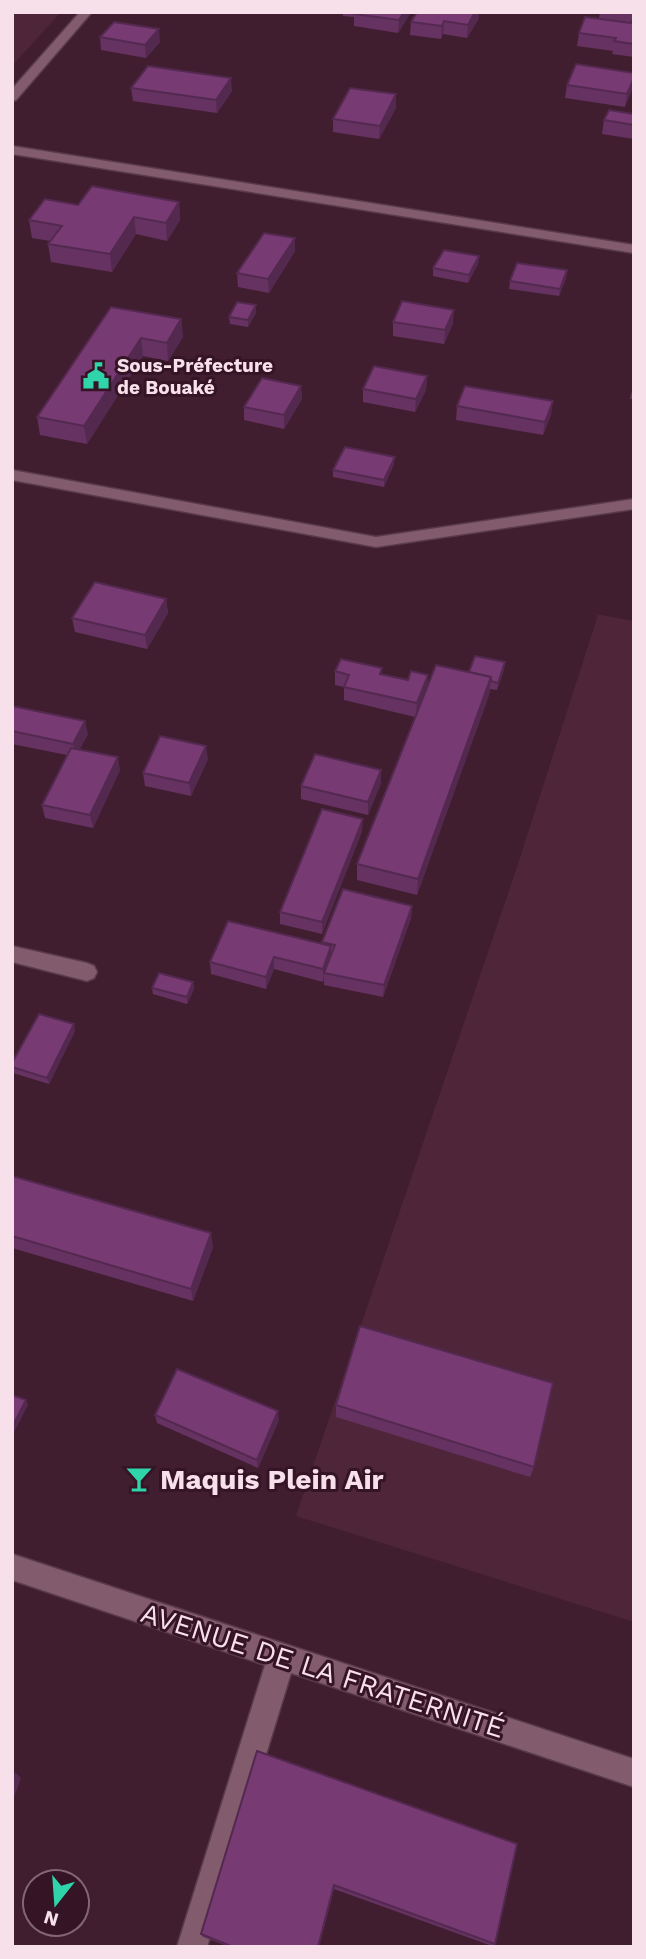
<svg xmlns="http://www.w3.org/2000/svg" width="646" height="1959" viewBox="0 0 646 1959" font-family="'Work Sans',sans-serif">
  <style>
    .built { fill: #4e2539 }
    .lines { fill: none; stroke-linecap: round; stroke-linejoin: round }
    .minor-casing { stroke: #583a4a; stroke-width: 3 }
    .minor { fill: #825b6c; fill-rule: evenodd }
    .wall { fill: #663262 }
    .shaded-wall { fill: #532950 }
    .building { fill: #773a72; stroke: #532950; stroke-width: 2 }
    .labels { text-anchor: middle; stroke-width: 6; stroke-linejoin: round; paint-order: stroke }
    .far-poi-label { font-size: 19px; font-weight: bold; fill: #f8e0ea; stroke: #351425; text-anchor: start }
    .near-poi-label { font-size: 28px; font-weight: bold; fill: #f8e0ea; stroke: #351425; text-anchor: start }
    .near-street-label { font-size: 28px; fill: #f8e0ea; stroke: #351425 }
  </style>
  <rect width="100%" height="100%" fill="#401e2f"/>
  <!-- built -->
  <g class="built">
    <polygon points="12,12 61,12 12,66"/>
    <polygon points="591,613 634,621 634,1622 296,1516 517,867 598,615"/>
  </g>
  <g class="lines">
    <!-- minor casing -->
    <g class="minor-casing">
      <g id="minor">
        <polygon points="80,12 92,12 16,100 12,101 12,89"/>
        <polygon points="12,146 634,245 634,253 12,154"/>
        <polygon points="12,470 376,537 634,499 634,509 376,547 12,480"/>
        <polygon points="12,946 87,963 94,966 97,972 94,978 87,981 12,962"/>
        <polygon points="12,1554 634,1759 634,1787 291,1673 207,1947 177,1947 265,1665 12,1580"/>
      </g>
    </g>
    <!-- minor -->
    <use href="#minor" class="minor"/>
  </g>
  <!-- wall -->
  <g class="wall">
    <polygon points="285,12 302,12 300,14"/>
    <polygon points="343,12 411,12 398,33 354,26 354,17 343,16"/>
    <polygon points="600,12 634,12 634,57 612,54 613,51 577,46 579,33 599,19"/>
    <polygon points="479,18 467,38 443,34 441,39 410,35 411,22"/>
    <polygon points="100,37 160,42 146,58 101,50"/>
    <polygon points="634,73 625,107 565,98 567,85"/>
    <polygon points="131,88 232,91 217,113 133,101"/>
    <polygon points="396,108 379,139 333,132 333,119"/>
    <polygon points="634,114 634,139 602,134 604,120"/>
    <polygon points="179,202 180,220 167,241 136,234 112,272 51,262 48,244 50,241 32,238 29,220 78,205"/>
    <polygon points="295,251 269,293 238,287 237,273"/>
    <polygon points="479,256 478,264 468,283 433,276 433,268"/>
    <polygon points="567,270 566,278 559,296 509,289 510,281"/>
    <polygon points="256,305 256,313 248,327 230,324 229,317"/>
    <polygon points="111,307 181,319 183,337 168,361 143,356 87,444 40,435 37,417"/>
    <polygon points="393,322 453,323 444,344 393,336"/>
    <polygon points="427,376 426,390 415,412 363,402 363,389"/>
    <polygon points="634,382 634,399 630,399"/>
    <polygon points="301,386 302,399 284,429 244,420 244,407"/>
    <polygon points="457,406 551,415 543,435 456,420"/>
    <polygon points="394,464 384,487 333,477 333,470"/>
    <polygon points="166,599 168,613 147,649 75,632 72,618"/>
    <polygon points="504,669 497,690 490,689 489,695 417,895 357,880 357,864 415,717 344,700 344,687 335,685 335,671 382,674 408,680 428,675 427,687 469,672"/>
    <polygon points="12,706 88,734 79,749 120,770 93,828 45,818 42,805 67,755 12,744"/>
    <polygon points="208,759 191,796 145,786 143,773"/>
    <polygon points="381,783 368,815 301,799 301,786"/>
    <polygon points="362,831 322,934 280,924 280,912"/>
    <polygon points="412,906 411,918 383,997 324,985 324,977 323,982 274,969 266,989 211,974 210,962 322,944 322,942"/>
    <polygon points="193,982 194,989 187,1004 153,994 152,988"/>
    <polygon points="75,1031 49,1084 13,1073 12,1063"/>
    <polygon points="12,1176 213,1247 193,1301 12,1248"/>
    <polygon points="336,1405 534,1467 530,1477 336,1417"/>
    <polygon points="155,1415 279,1420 258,1468 157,1423"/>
    <polygon points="257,1751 495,1944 492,1946 334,1889 319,1947 230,1947 203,1937 201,1934"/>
  </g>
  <!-- shaded-wall -->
  <g class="shaded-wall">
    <polygon points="404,12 411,12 398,33 399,20"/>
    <polygon points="475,12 479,12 479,18 467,38 468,25"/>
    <polygon points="444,21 443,34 441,39 442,26"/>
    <polygon points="159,29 160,42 146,58 145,45"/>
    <polygon points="231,78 232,91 217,113 216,100"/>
    <polygon points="634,78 634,86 625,107 627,94"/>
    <polygon points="396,94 396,108 379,139 380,126"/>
    <polygon points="179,202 180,220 167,241 166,223"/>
    <polygon points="134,217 136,234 112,272 110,254"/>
    <polygon points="295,238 295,251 269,293 268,279"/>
    <polygon points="479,256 478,264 468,283 469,275"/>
    <polygon points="567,270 566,278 559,296 560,289"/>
    <polygon points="256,305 256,313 248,327 248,320"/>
    <polygon points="454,310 453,323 444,344 445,330"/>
    <polygon points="181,319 183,337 168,361 167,343"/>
    <polygon points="141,338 143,356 87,444 84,426"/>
    <polygon points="427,376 426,390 415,412 416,399"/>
    <polygon points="301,386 302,399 284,429 284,415"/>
    <polygon points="553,401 551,415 543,435 545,422"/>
    <polygon points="395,457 394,464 384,487 384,480"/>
    <polygon points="166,599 168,613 147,649 145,635"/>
    <polygon points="505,662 504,669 497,690 498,683"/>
    <polygon points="428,675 427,688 416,717 417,703"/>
    <polygon points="491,677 489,695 417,895 418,879"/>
    <polygon points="85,721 88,734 76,757 73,744"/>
    <polygon points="206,746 208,759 191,796 189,783"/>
    <polygon points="118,757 120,770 93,828 90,815"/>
    <polygon points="381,770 381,783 368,815 368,802"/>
    <polygon points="363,819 362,831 322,934 322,922"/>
    <polygon points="412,906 411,918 383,997 384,985"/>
    <polygon points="331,946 331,958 324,973 323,982 323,969"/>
    <polygon points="274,957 274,969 266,989 266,977"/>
    <polygon points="193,982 194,989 187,1004 187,997"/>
    <polygon points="74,1024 75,1031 49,1084 47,1078"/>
    <polygon points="211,1233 213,1247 193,1301 191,1289"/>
    <polygon points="26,1400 28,1405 12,1436 12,1427"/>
    <polygon points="278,1411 279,1420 258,1468 257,1460"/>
    <polygon points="15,1772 21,1778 12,1803 12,1780"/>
  </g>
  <!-- building -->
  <g class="building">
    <polygon points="355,12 404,12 399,20 354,14"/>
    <polygon points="417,12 475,12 468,25 444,21 442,26 411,22"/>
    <polygon points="585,17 631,23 634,18 634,44 614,41 616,38 579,33"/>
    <polygon points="114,22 159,29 145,45 100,37"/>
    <polygon points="576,64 634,73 634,78 627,94 567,85"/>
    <polygon points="148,66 231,78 216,100 131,88"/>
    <polygon points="350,88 396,94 380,126 333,119"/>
    <polygon points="609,110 634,114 634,125 604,120"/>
    <polygon points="92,186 179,202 166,223 134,217 110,254 48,244 62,226 29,220 45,199 78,205"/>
    <polygon points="264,233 295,238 268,279 237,273"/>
    <polygon points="444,250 479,256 469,275 433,268"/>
    <polygon points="517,263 567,270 560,289 510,281"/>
    <polygon points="402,301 454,310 445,330 393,322"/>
    <polygon points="237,302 256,305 248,320 229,317"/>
    <polygon points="111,307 181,319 167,343 141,338 84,426 37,417"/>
    <polygon points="374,366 427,376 416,399 363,389"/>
    <polygon points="262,378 301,386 284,415 244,407"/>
    <polygon points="465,386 553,401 545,422 457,406"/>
    <polygon points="345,447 395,457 384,480 333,470"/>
    <polygon points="95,582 166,599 145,635 72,618"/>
    <polygon points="475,656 505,662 498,683 491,681 491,677 469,672"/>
    <polygon points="341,659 382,668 380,674 408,680 411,671 428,675 417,703 344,687 349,675 335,671"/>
    <polygon points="436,665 491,677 418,879 357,864"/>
    <polygon points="12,706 85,721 73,744 12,731"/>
    <polygon points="160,736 206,746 189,783 143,773"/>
    <polygon points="71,748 118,757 90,815 42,805"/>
    <polygon points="315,754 381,770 368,802 301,786"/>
    <polygon points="322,809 363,819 322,922 280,912"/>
    <polygon points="343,889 412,906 384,985 324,973 335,945 322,942"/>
    <polygon points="228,921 331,946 323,969 274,957 266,977 210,962"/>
    <polygon points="159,973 193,982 187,997 152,988"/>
    <polygon points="39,1014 74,1024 47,1078 12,1067 12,1063"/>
    <polygon points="12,1176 211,1233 191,1289 12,1236"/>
    <polygon points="360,1326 553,1383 534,1467 336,1405"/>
    <polygon points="177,1369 278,1411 257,1460 155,1415"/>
    <polygon points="12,1395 26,1400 12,1427"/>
    <polygon points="257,1751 517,1844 495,1944 334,1885 318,1947 233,1947 201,1934"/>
  </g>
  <!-- icons -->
  <defs>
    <g id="civic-bare" transform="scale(2.1)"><path d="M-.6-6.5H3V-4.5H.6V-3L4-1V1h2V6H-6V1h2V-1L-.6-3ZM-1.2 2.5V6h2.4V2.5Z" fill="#2fd4aa" stroke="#351425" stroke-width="2.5" paint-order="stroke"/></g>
    <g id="bar-bare" transform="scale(2.1)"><path d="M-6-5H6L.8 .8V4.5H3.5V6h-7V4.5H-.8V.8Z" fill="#2fd4aa" stroke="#351425" stroke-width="2.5" paint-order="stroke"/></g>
  </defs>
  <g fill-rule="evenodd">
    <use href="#civic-bare" x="96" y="376"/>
    <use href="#bar-bare" x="139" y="1479"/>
  </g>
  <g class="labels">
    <!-- far-poi labels -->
    <g class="far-poi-label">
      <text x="117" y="372">Sous-Préfecture<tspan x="117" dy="22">de Bouaké</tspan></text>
    </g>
    <!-- near-poi labels -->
    <g class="near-poi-label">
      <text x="160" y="1489">Maquis Plein Air</text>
    </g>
    <!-- near-street labels -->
    <g class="near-street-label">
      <text transform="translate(323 1670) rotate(18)" y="10">AVENUE DE LA FRATERNITÉ</text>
    </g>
  </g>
  <!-- border -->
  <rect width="646" height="1959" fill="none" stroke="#f8e0ea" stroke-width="28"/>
  <!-- north arrow -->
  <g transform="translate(56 1903) rotate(197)"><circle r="33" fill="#351425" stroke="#836674" stroke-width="2"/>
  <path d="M0-5L12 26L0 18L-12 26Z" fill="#2fd4aa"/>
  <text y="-10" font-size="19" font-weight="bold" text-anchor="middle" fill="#f8e0ea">N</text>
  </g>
</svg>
